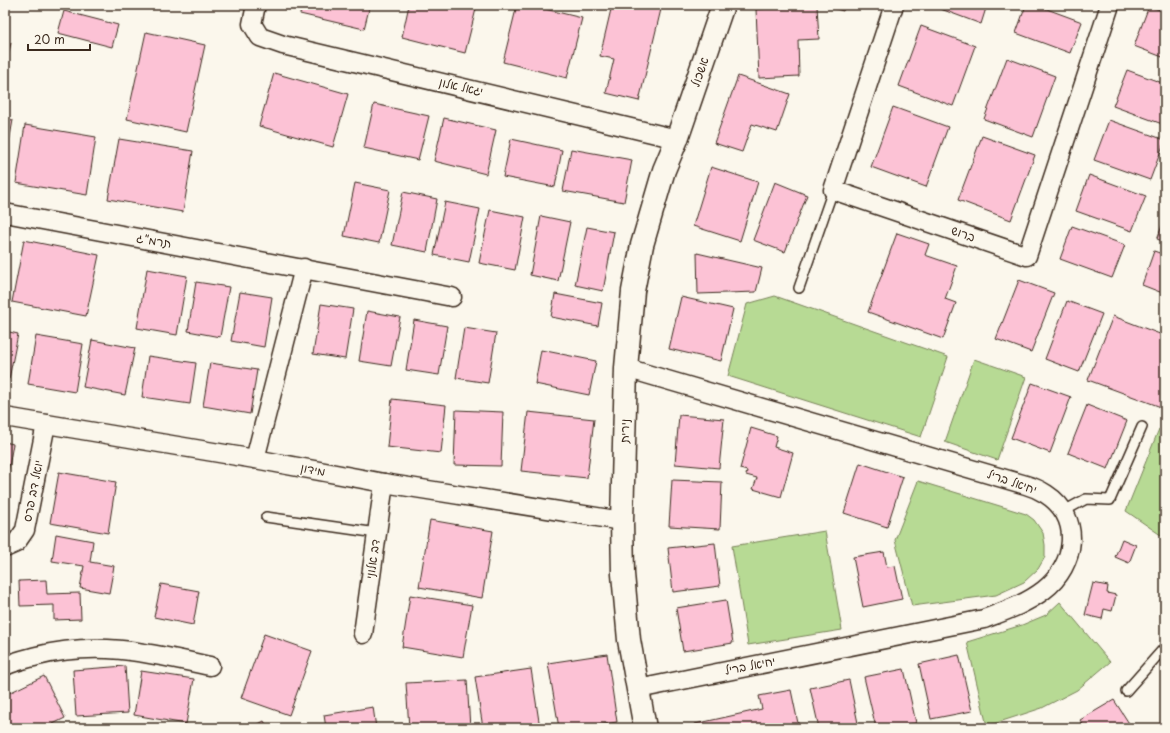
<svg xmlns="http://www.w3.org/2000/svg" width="1170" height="733" viewBox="0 0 1170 733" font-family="'Playpen Sans','Playpen Sans Hebrew',sans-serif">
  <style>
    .green { fill: #b7da94; stroke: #798259 }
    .building { fill: #fcc2d5; stroke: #3b2a1e }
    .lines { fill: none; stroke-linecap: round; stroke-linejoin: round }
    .service-casing { stroke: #3b2a1e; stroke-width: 12 }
    .minor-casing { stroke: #3b2a1e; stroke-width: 21 }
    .tertiary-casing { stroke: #3b2a1e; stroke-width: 25 }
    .service { stroke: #fbf7ec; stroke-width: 9 }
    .minor { stroke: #fbf7ec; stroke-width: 18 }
    .tertiary { stroke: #fbf7ec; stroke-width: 22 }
    .labels { text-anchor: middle; stroke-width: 3.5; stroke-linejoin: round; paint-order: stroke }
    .street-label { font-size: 12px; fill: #3b2a1e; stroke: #fbf7ec }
  </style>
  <rect width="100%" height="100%" fill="#fbf7ec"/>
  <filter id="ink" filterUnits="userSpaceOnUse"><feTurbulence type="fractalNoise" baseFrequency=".025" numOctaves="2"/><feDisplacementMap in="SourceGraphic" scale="8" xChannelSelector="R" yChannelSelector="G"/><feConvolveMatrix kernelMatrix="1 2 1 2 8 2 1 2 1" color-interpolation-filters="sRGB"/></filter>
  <g filter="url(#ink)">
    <!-- green -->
    <g class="green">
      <polygon points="775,296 948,357 921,437 728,376 747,304"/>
      <polygon points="974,359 1026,377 997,460 945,442"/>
      <polygon points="1159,429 1165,431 1165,538 1126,511"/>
      <polygon points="918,481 1026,514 1034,520 1043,533 1045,545 1045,557 1038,569 1024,582 996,595 912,606 895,540"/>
      <polygon points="825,531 842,630 748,645 732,546"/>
      <polygon points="1060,602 1110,662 1077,690 1042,708 987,726 967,642 1022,625 1046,615"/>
    </g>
    <!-- building -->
    <g class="building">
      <polygon points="302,5 370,5 364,29 300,14"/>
      <polygon points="409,5 477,5 465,53 402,37"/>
      <polygon points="517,5 528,5 582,18 567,78 503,62"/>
      <polygon points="612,5 662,5 639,101 606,93 614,59 600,56"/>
      <polygon points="823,5 845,5 843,11"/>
      <polygon points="930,5 987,5 981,24"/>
      <polygon points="1026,5 1036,5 1082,22 1070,53 1016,33"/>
      <polygon points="817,6 819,39 798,40 799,76 759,78 756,9"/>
      <polygon points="1149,6 1165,12 1165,58 1134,46"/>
      <polygon points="64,11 118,25 112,47 58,33"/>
      <polygon points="921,26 975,46 953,106 899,86"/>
      <polygon points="146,32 205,45 186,132 127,119"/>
      <polygon points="5,41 11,43 5,68"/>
      <polygon points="1007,58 1055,76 1033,137 984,119"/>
      <polygon points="1127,70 1165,84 1165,125 1113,106"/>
      <polygon points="274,73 348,94 333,147 259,126"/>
      <polygon points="738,76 790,94 777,132 752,124 742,152 714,143"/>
      <polygon points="374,104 429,116 418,160 364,148"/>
      <polygon points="893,107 948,127 926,187 871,167"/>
      <polygon points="444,118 496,130 486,174 434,161"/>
      <polygon points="5,119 13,120 5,165"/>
      <polygon points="1109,120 1165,140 1150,180 1094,160"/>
      <polygon points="25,125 96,137 87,195 16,183"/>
      <polygon points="982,136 1035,155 1011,220 958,200"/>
      <polygon points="119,139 193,151 183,212 108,199"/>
      <polygon points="511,139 562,150 555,187 503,177"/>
      <polygon points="571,149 632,160 624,202 563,191"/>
      <polygon points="711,167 758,182 740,241 693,226"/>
      <polygon points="1089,175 1146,196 1132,231 1076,211"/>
      <polygon points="775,182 807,195 785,252 753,240"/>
      <polygon points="355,183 390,190 379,243 344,236"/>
      <polygon points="403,192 437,199 427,252 392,245"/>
      <polygon points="445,202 480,209 469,262 434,255"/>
      <polygon points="490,210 525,217 515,270 479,263"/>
      <polygon points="541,216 570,222 558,281 530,275"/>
      <polygon points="1165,218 1165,242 1157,239"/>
      <polygon points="1072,226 1125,245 1112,278 1060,259"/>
      <polygon points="587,227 614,232 603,291 575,285"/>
      <polygon points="897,233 929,244 925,255 957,266 945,299 956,303 943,339 868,312"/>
      <polygon points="24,240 99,255 86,316 12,302"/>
      <polygon points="1154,251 1165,255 1165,294 1142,285"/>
      <polygon points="697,253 762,268 756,292 698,294"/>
      <polygon points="147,269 187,276 177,335 137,328"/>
      <polygon points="1019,280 1054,293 1031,352 996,339"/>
      <polygon points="196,282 229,287 220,337 188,331"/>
      <polygon points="240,292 272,297 264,347 231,341"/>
      <polygon points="555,294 602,303 598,326 551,317"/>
      <polygon points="681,297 733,309 721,361 669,349"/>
      <polygon points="1067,301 1102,314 1079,372 1045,359"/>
      <polygon points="321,304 353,309 345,359 313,354"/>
      <polygon points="367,311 400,317 391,366 359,361"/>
      <polygon points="1113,316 1165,336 1165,396 1161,407 1088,380"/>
      <polygon points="414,320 447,326 439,375 406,370"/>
      <polygon points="464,328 496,333 488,383 456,378"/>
      <polygon points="5,331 18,334 9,379 5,378"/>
      <polygon points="36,336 83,344 75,392 28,384"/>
      <polygon points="92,340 135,348 125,395 83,387"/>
      <polygon points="541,350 596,361 589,395 535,384"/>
      <polygon points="148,356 196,363 190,404 142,397"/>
      <polygon points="210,363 257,370 250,414 203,406"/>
      <polygon points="1032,383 1071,397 1050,453 1011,438"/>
      <polygon points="392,399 446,405 441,453 387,447"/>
      <polygon points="1087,405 1127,421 1108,469 1068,453"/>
      <polygon points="456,410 503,412 501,466 454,465"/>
      <polygon points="528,412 594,419 587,478 521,471"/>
      <polygon points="679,415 724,419 719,468 675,464"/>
      <polygon points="751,428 777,436 774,447 793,453 781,497 753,489 757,478 746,475 747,471 740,469"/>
      <polygon points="5,442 13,444 5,489"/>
      <polygon points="860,463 903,477 887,527 844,513"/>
      <polygon points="59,472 116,482 108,533 50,523"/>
      <polygon points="672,480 722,482 720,529 669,526"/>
      <polygon points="430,520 493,531 482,598 419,587"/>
      <polygon points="56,534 93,541 90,562 114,566 109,593 80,588 84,566 52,561"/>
      <polygon points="1122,539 1136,545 1129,563 1115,557"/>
      <polygon points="715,543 720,586 673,592 668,548"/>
      <polygon points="884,552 887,567 895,566 902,599 863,607 853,557"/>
      <polygon points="46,580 47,594 80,593 81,619 54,620 54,605 20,606 19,581"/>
      <polygon points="1093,583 1108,586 1107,593 1116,595 1112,611 1104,609 1102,619 1085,615"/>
      <polygon points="161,584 199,591 193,625 154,617"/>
      <polygon points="410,595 472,605 463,657 402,647"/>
      <polygon points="726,600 733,643 683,651 676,608"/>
      <polygon points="264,634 312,651 289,715 241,698"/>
      <polygon points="607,654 617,722 577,728 559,728 548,663"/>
      <polygon points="959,655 972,711 931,719 919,664"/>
      <polygon points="125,666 128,713 76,716 73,670"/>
      <polygon points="531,669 540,728 483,728 475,677"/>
      <polygon points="904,669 916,723 893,728 876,728 864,677"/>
      <polygon points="141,671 194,679 186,724 134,715"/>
      <polygon points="44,676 65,718 45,728 11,728 5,716 5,695"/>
      <polygon points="467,680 470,728 409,728 406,683"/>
      <polygon points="849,680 859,728 819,728 810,688"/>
      <polygon points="791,690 799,728 696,728 695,724 762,709 759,696"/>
      <polygon points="1114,700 1132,728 1085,728 1080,720"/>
      <polygon points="373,707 376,728 326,728 324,715"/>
      <polygon points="264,721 268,728 251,728"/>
    </g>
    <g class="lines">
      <!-- service casing -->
      <g class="service-casing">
        <g id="service">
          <polyline points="799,288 833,190"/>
          <polyline points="1064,511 1086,499 1110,500 1142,427"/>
          <polyline points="266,517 377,533"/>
          <polyline points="1126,691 1165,647"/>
        </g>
      </g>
      <!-- minor casing -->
      <g class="minor-casing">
        <g id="minor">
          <polyline points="256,5 252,24 260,37 283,45 677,139"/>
          <polyline points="894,5 833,190 1027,256 1110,5"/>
          <polyline points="5,213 452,297"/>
          <path d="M626,368L1026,485C1033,487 1040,490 1046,494C1083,518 1076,565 1044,590C1026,604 1005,611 984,619L638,689"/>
          <polyline points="5,417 255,459 384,483 622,521"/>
          <polyline points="255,459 304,268"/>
          <polyline points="5,548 16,543 25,530 46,424"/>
          <polyline points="363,634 384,483"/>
          <path d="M5,666C15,661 26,659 37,656C98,640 150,653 210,666"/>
        </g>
      </g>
      <!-- tertiary casing -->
      <g class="tertiary-casing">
        <polyline id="tertiary" points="645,728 629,640 623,574 622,521 626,368 633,291 642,245 664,170 677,139 723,5"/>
      </g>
      <!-- service -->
      <use href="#service" class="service"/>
      <!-- minor -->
      <use href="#minor" class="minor"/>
      <!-- tertiary -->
      <use href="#tertiary" class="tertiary"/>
    </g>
  </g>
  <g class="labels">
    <!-- street labels -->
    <g class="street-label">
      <text transform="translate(700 72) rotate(-71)" y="4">אשכול</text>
      <text transform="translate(461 87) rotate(13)" y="4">יגאל אלון</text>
      <text transform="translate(963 234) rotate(19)" y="4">ברוש</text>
      <text transform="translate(154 241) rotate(10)" y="4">תרמ"ג</text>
      <text transform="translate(625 431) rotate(-89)" y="4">נירית</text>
      <text transform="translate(313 470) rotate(11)" y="4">מידון</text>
      <text transform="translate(1012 482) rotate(19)" y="4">יחיאל בריל</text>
      <text transform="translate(33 491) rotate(-79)" y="4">יואל דב פרס</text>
      <text transform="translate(373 559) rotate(-82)" y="4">דב אלוני</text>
      <text transform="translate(750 666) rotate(-11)" y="4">יחיאל בריל</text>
    </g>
  </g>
  <!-- margin -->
  <rect width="1170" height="733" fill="none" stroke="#fbf7ec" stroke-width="20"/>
  <rect x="10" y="10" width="1150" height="713" fill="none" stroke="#3b2a1e" stroke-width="1.5" filter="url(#ink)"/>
  <!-- scale -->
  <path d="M28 44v6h62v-6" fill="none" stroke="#3b2a1e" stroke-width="2"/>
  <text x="34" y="44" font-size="12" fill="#3b2a1e" stroke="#fbf7ec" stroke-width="3" paint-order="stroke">20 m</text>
</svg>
